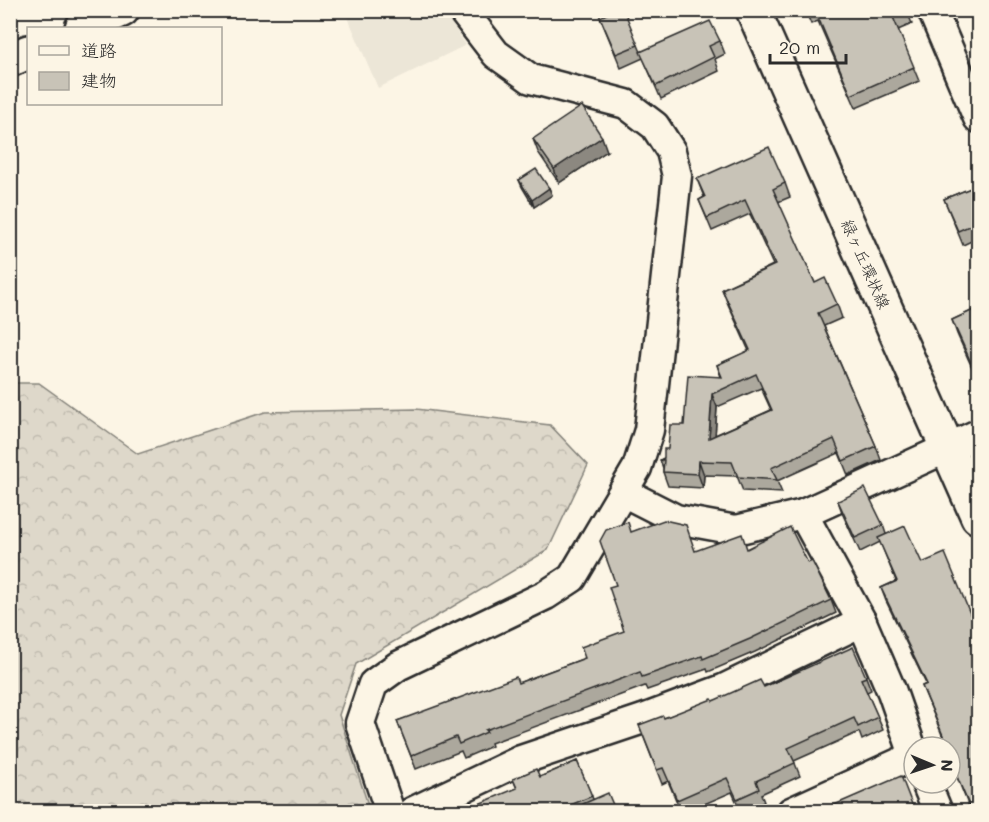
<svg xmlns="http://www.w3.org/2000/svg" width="989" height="822" viewBox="0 0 989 822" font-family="Mali,'Klee One',sans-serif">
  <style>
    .built { fill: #ece6d7 }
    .forest { fill: url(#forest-crowns); stroke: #84827a; stroke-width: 1.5 }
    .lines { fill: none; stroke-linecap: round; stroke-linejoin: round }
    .minor-casing { stroke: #2b2b2b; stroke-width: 33 }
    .tertiary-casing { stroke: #2b2b2b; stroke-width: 38 }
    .minor { stroke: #fcf5e5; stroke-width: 28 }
    .tertiary { stroke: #fcf5e5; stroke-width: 33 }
    .wall { fill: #aca89d; stroke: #2b2b2b; stroke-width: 1.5; fill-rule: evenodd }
    .shaded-wall { fill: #8c8880; stroke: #2b2b2b; stroke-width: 1.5 }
    .building { fill: #c8c3b7; stroke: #2b2b2b; stroke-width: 1.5; fill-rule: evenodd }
    .labels { text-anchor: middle; stroke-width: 5; stroke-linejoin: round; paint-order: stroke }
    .street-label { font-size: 16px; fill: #2b2b2b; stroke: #fcf5e5 }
  </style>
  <defs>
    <pattern id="forest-crowns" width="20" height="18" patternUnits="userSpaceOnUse" patternTransform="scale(1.5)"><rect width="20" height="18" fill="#ded8ca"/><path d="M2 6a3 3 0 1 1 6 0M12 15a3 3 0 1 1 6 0" fill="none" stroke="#bfbaae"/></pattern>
  </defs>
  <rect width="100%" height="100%" fill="#fcf5e5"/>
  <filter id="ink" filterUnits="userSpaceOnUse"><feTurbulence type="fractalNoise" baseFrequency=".0167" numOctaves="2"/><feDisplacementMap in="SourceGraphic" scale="12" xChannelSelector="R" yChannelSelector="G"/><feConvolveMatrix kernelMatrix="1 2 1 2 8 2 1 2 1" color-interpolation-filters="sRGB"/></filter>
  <g filter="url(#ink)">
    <!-- built -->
    <polygon class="built" points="345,11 443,11 466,45 378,88"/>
    <!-- forest -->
    <polygon class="forest" points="11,383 39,383 138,454 265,412 416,409 550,425 588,465 548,550 356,664 339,715 370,811 11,811"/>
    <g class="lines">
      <!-- minor casing -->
      <g class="minor-casing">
        <g id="minor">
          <polyline points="932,10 978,118"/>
          <polyline points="623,492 676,519 736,530 803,514 978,434"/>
          <polyline points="803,514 862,622 892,692 914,755"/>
          <polyline points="926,783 938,812"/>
          <polyline points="390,812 360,723 373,684 398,666 546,595 572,578 637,468 649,430 677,176 671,151 655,126 626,104 531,79 496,54 462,10"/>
          <polyline points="412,812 521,760 643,719 723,689 862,622"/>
          <polyline points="791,812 914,756"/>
        </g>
      </g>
      <!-- tertiary casing -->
      <g class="tertiary-casing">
        <g id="tertiary">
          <polyline points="753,10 978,517"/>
          <polyline points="82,28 122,10"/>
          <polyline points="10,60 28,52"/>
        </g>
      </g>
      <!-- minor -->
      <use href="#minor" class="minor"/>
      <!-- tertiary -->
      <use href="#tertiary" class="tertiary"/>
    </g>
    <!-- wall -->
    <g class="wall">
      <polygon points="805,10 907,10 912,24 898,30 919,81 856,108 818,21 811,24"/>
      <polygon points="600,17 638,45 641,52 720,41 725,54 715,59 719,71 661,99 643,58 621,68"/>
      <polygon points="533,139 607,151 559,183 538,152"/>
      <path d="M697,179L785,183L790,197L778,202L815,283L837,304L842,318L824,326L876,446L881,460L848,475L839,453L777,481L782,493L743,491L737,476L704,475L703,488L668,486L663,472V468L660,460L664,458L668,449L684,425L721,377L717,365L749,351L727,302L722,289L773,265L750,214L712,231L699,200L704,197ZM761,388L771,410L715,435L717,407Z"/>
      <polygon points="519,180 549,188 552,195 534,207 522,187"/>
      <polygon points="978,185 978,238 963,245 944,199"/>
      <polygon points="978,308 978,381 957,334 952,320"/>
      <polygon points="838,501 883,525 886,534 922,563 978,633 978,812 971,812 955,772 957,771 950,754 950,747 947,747 922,686 926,684 886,601 881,588 896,581 880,542 860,552 843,515"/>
      <polygon points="631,532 695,551 747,549 808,563 831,600 836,613 755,652 708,672 707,669 647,690 645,686 491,743 492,746 464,758 461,751 416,769 397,721 518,683 585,658 624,631 616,585"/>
      <polygon points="866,677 871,690 867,692 883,730 862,740 859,732 794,761 800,776 761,794 764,802 744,812 741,812 732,792 686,812 681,812 668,781 662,784 639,725 664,718 713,701 764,687"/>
      <polygon points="577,761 593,799 616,812 476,812 517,789 513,779 540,777"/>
    </g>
    <!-- shaded-wall -->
    <g class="shaded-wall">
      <polygon points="602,137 607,151 559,183 554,169"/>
      <polygon points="549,188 552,195 534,207 532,200"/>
      <polygon points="712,394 717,407 714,452 709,438"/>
      <polygon points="699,461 704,475 703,488 698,474"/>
    </g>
    <!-- building -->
    <g class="building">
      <polygon points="615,10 624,10 638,45 616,54 600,17"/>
      <polygon points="815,10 907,10 893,17 914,67 851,95"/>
      <polygon points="978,14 978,35 972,16"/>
      <polygon points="710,21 720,41 709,46 714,57 656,86 640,52"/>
      <polygon points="582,106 602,137 554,169 533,139"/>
      <path d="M769,147L785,183L773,189L815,283L825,278L837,304L818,313L876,446L843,461L834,439L771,468L777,480L738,477L732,462L699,461L698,474L663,472L664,460H660L664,458V449H668L670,425H684L688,375L722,377L717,365L750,350L722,289L775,265L745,200L707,218L699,200L705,197L697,179ZM756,374L772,410L709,438L712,394Z"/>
      <polygon points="536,169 549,188 532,200 519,180"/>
      <polygon points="978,185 978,222 958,231 944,199"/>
      <polygon points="978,308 978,378 952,320"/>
      <polygon points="865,488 883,525 855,538 838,501"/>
      <polygon points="664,520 686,525 695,551 742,534 747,549 790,527 808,563 812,561 831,600 750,639 703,659 702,656 642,677 640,672 485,730 487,732 459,744 456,737 411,756 397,721 516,677 518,683 585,658 581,647 624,631 609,587 616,585 600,541 606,530 628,522 631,532"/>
      <polygon points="905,526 922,563 945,553 978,633 978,638 977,638 978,642 978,737 977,738 978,741 978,812 972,812 955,772 958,771 950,752 950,747 948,747 922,686 927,684 881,588 897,581 878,538"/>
      <polygon points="853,647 866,677 861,679 878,717 858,727 854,718 788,748 795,763 756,781 759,789 737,799 727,778 677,800 663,768 657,770 639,725 663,716 664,718 712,699 713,701 760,680 764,687"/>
      <polygon points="577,761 592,796 554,812 477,812 474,806 517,788 513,779 536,769 540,777"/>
      <polygon points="901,776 915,812 834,812 832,806"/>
      <polygon points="608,793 616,812 586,812 583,804"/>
    </g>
  </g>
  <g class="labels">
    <!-- street labels -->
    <g class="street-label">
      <text transform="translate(866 264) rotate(66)" y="6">緑ヶ丘環状線</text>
    </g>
  </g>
  <!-- margin -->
  <rect width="989" height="822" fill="none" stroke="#fcf5e5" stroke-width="36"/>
  <rect x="18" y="18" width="953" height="786" fill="none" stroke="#2b2b2b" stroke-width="2" filter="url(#ink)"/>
  <!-- legend -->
  <rect x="27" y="27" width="195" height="78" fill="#fcf5e5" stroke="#a8a49b" stroke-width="1.5"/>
  <rect x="39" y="46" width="30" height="9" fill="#fcf5e5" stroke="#a8a49b" stroke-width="1.5"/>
  <text x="81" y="57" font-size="18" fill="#2b2b2b">道路</text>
  <rect x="39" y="72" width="30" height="18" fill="#c8c3b7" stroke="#a8a49b" stroke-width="1.5"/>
  <text x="81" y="87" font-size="18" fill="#2b2b2b">建物</text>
  <!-- north arrow -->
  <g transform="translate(932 765) rotate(92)"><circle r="28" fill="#fcf5e5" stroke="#a8a49b" stroke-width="1.5"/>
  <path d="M0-4.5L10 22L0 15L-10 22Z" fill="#2b2b2b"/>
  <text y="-9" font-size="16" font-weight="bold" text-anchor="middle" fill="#2b2b2b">N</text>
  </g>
  <!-- scale -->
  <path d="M770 54v9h76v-9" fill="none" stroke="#2b2b2b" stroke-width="3"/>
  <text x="779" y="54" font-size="18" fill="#2b2b2b" stroke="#fcf5e5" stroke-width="4.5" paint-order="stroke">20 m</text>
</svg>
